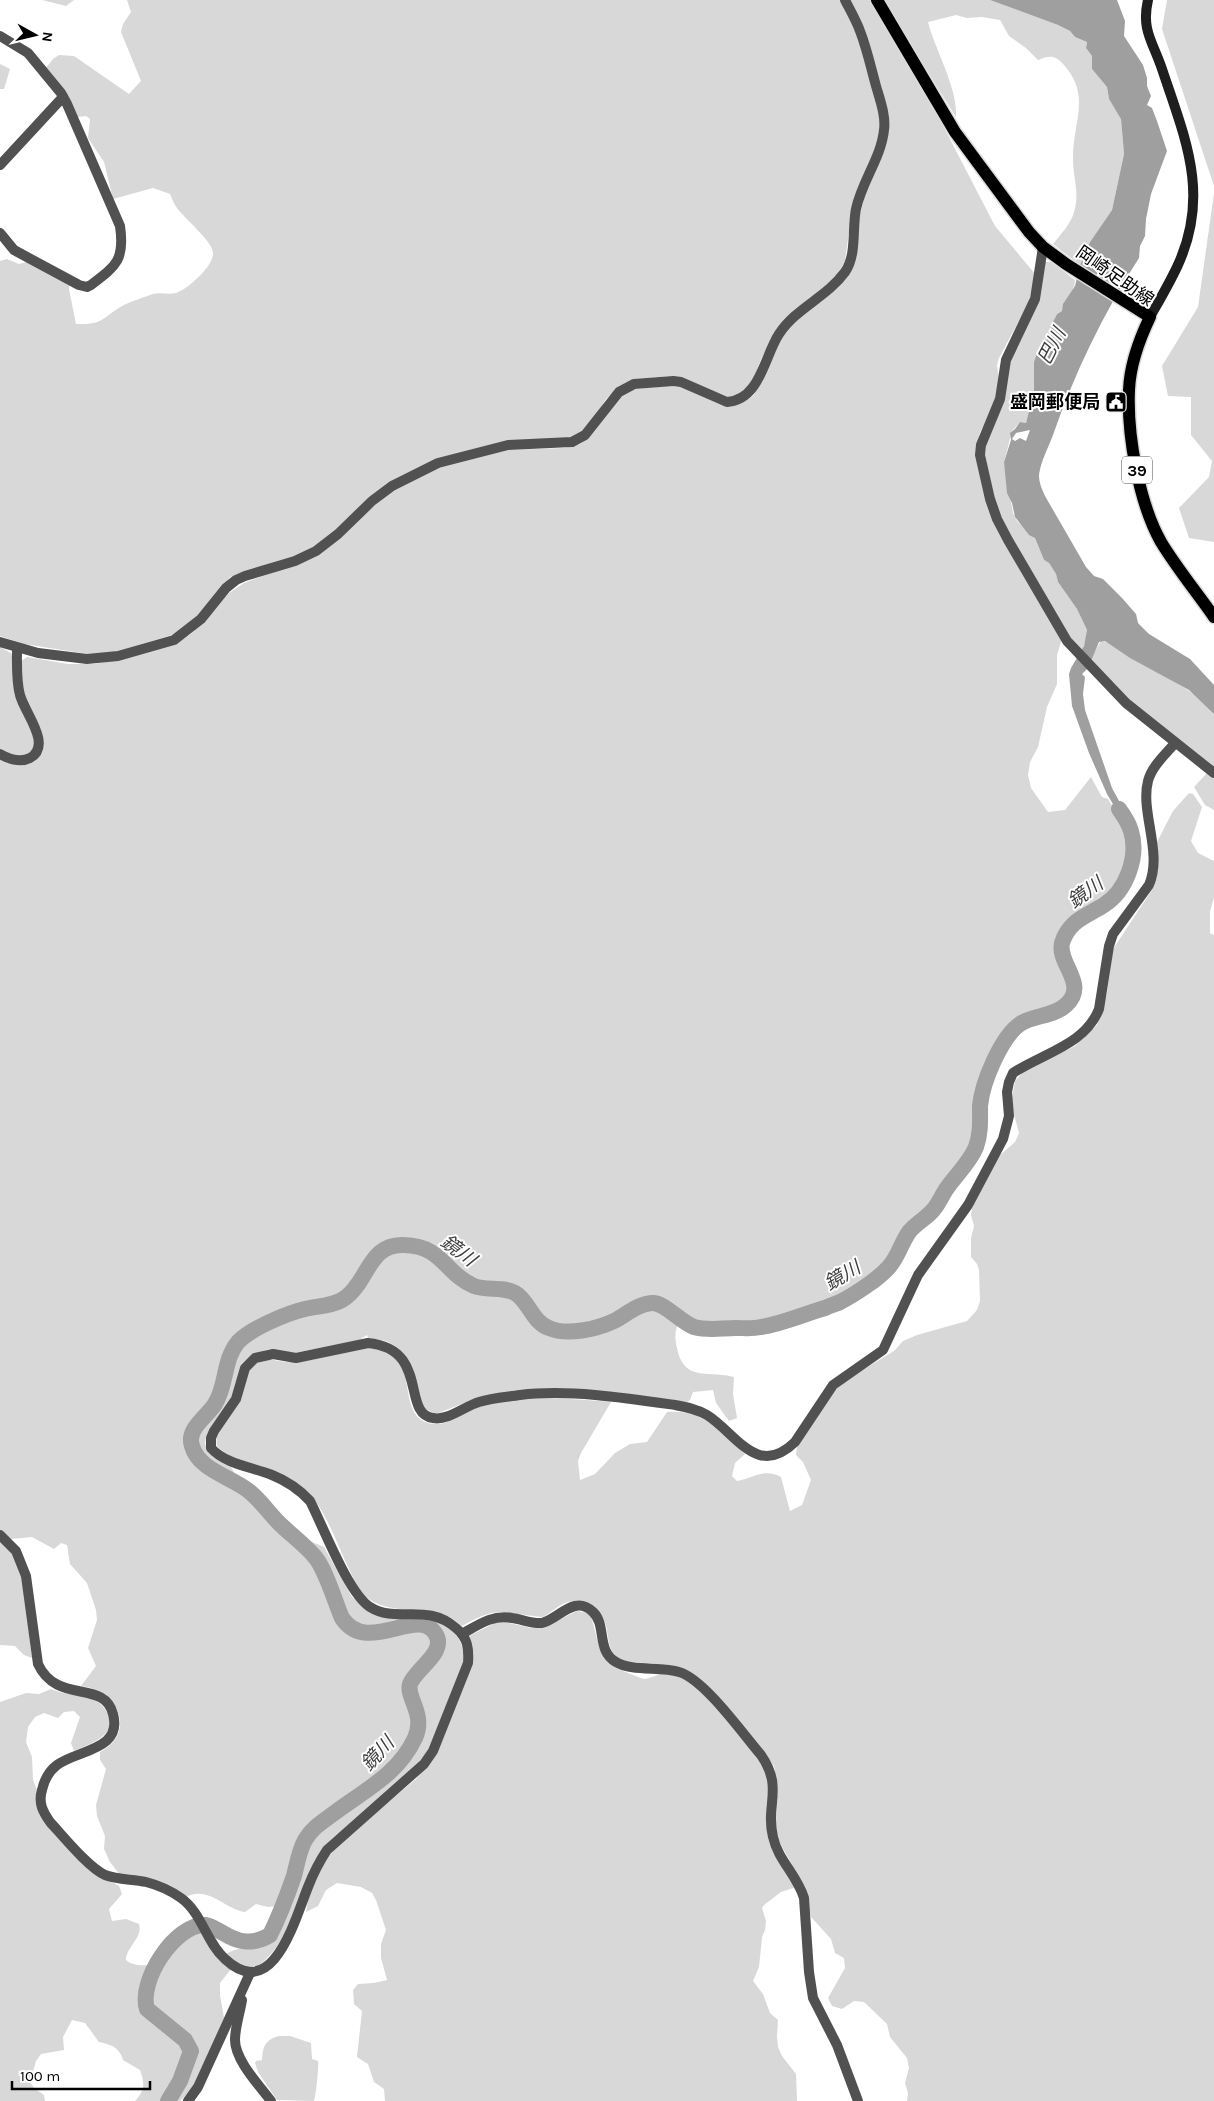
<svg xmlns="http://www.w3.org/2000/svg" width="1214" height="2101" viewBox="0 0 1214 2101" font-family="Karla,'Noto Sans JP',sans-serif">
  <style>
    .green { fill: #d8d8d8 }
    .water { fill: #9f9f9f; fill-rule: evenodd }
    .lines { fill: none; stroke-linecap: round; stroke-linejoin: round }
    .river { stroke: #9f9f9f; stroke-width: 16 }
    .primary-casing { stroke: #dbdbdb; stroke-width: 15 }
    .minor { stroke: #515151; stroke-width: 10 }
    .secondary { stroke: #1e1e1e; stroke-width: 10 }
    .primary { stroke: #000; stroke-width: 12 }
    .labels { text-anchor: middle; stroke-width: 4; stroke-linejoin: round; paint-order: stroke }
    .shield { fill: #fff; stroke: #4c4c4c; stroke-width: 1 }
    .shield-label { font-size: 16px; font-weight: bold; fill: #000 }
    .street-label { font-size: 18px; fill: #000; stroke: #fff }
    .poi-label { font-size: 18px; font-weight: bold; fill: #000; stroke: #fff; text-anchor: end }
    .water-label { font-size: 19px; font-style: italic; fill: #404040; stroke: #fff }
  </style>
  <rect width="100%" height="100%" fill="#fff"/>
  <!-- green -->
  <g class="green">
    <polygon points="42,0 74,0 66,6"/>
    <path d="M127,0H841L856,30L880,114V135L850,224L845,261L837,276L795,310L774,336L761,359L753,382L738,396L729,397L681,378L671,376L636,379L625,383L614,392L606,399L593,420L576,438L547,440L422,466L326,540L294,557L230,577L212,601L185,629L172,635L111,653L88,654L24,644L0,636V261L7,259L19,264L30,261L70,282L69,289L76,324C105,325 102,317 124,305C130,302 147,296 153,294C160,292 169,295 176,293C188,289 215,265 213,252C211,240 185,219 177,208C174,204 172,199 170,194L153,188L113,199L104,162L88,138L90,119L86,116L77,117L45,69L53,59L59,55L74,56L129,94L141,81L121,32L123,24L131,12Z"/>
    <path d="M849,0H870L940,114L938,116L995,226L1035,274L1029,302L999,358L997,365L999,379L997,396L988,418L980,432L976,448L986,500L1062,639L1057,655V684L1047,707L1038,747L1030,762L1028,775L1031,788L1048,812L1065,810L1091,777L1102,797L1108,799C1114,810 1126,823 1129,836C1136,858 1123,887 1106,901C1097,907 1086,908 1078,914C1066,922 1061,937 1055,949L1068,978L1069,990L1068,995L1064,1001L1051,1010L1020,1018L1012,1025L1002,1038L986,1072L977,1098L973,1115L976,1136L972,1152L942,1191L932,1208L912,1225L885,1268L838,1300L763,1324L718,1328L703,1326L681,1318C675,1328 674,1336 677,1348C684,1383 709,1370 734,1377L733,1394L737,1418L729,1421L716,1403L713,1390L693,1392L690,1400L686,1403L649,1397H479L436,1414L425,1409C410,1376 415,1341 368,1338L367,1335L359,1340L294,1353L269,1349L252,1354L241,1364L231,1399L206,1437L205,1444L208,1450L230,1465L245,1493L289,1537L312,1542L324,1547L352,1597L364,1607L441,1622L455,1633L460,1641L464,1653L463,1664L430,1747C411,1779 378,1801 350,1824C342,1831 331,1838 324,1847C295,1886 298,1936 258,1966H240L226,1954C240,1945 264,1948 274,1938L295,1881L292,1874L277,1906L268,1907L256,1904L245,1912C225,1909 208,1885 186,1897C160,1879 151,1879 120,1875L110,1862L104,1849L105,1836L97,1816L96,1805L106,1769L100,1760V1752C138,1732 117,1690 81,1686L96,1666L88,1648L97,1620L96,1610L87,1583L70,1564L67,1545L61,1543L54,1549L32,1537L11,1539L0,1531V757L8,761L38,753L22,693L21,661L27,657L68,664H94L123,659L182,640L192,633L229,593L244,583L307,560L394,490L441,466L506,450L564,448L580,444L588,438L618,397L633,389L667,386L681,387L717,403L731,407L746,401L754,395L787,328L842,281L868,184L889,130V122Z"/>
    <path d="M883,0H990L1058,25L1070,31L1075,37L1087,42L1086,48L1092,56V69L1107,87L1109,99L1121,118L1124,154L1112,210L1090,242L1080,265L1053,244C1060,235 1071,224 1074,212C1080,193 1073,178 1073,160C1072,123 1092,97 1064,65C1055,55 1050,55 1038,60L1026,48L1009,36L1000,20L982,17L967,18L956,15L928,22C935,50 958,88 956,117Z"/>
    <polygon points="1167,0 1214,0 1214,186 1162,29"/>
    <polygon points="0,64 10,69 4,89 0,89"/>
    <polygon points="1214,193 1214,542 1189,538 1179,508 1209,477 1212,461 1191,435 1191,397 1168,396 1162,366 1198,307"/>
    <path d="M1045,262H1051L1075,280C1075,292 1064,300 1062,311L1057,314L1052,324L1051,335L1034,362V391L1026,423L1020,422L1012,431L1004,462L1013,513L1017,521L1035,538L1044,560L1049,563L1056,574L1058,582L1077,609L1087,630L1086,639L1082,651L1069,636L1024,561L1001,517L995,500L985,454L986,444L1003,404L1010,364Z"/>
    <path d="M1101,641C1112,641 1121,653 1131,658C1156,673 1197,689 1214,714V768L1128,699L1090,659Z"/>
    <polygon points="0,647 11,653 13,658 32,726 35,750 20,758 0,751"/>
    <polygon points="1207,773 1214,778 1214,810 1205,805 1194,787"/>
    <path d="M1189,793L1193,794L1202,807L1191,841L1198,853L1214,861V897L1210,912V933L1214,935V2101H907L908,2093L905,2083L909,2068L907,2058L890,2037L887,2024L864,2002L854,2001L842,2009L832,2006L828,1998L845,1968L844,1958L835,1953L831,1939L811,1917L805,1888L780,1843L776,1830L778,1785L774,1766L702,1681C681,1662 652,1664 626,1662C621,1659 617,1657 613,1653C607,1644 609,1633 605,1623C599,1606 583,1596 565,1603C557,1606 550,1614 542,1617C503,1613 499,1605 462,1626C434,1599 397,1619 369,1599C359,1592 355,1581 350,1571C339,1549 324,1505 306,1491C297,1483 284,1476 273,1471C256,1463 231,1461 217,1446C213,1429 236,1413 241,1397C244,1386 245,1369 256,1363C269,1356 279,1363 292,1362C311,1362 330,1355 348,1351C354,1350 361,1348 367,1348C378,1348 389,1353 397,1361C414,1377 400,1422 435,1424C450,1425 466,1411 480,1406C518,1394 572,1399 611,1402L581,1453L578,1461L580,1480L595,1474L615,1453L630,1444L647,1442L667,1412C705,1410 720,1430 745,1454L735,1463L732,1476L737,1481C753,1478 764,1468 781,1477L790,1511L802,1505L811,1480L803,1462L796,1455L797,1446L832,1393L846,1380L894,1351L903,1341L917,1335L967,1321L977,1310L980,1301L979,1270L977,1264L971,1257V1238L974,1226L971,1215L973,1204L998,1157L1015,1142L1019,1133L1011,1103L1015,1081L1023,1072L1075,1046L1097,1025L1107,993L1113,949L1154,887L1158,869L1157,842L1173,811Z"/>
    <polygon points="0,1540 15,1557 22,1575 32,1658 24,1655 15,1646 0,1645"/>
    <path d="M577,1611L587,1613L591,1616C604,1662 597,1662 644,1679C658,1677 657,1671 673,1675C678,1676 684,1678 688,1680C698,1686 759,1755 764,1766C775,1792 762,1819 770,1845C775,1860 788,1874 796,1887L781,1892L764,1905L762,1908L766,1921L765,1930L762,1937L759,1967L753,1981L763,1994L770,2013L778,2020L777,2037L778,2047L782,2056L796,2074L797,2101H385L384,2089L374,2082L368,2064L357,2057L362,2011L354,2004L353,1990L358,1984L374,1983L387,1980L381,1958V1944L386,1930L376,1900L372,1893L361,1887L337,1883L326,1890L318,1906L306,1912C310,1884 322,1862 341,1842L416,1779L431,1762L472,1663L469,1636L495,1623L505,1622L531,1628L544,1627Z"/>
    <path d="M51,1689C65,1695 79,1694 93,1699C99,1701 103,1706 107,1712C119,1735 90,1744 74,1751L71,1743L80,1717L74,1711L64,1712L58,1718L44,1713L35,1717L28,1727L26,1742L32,1757L33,1780L37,1790L36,1800L40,1816L46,1825L90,1870L119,1886L122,1894L109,1909L112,1921L126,1919L139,1924C143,1938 126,1947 126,1960C134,1968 154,1966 163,1960C178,1950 183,1935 201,1932L231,1969L220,1983V1995L224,2018L192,2089L180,2101H135C145,2090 145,2084 140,2070L123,2060C119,2047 112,2045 99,2042L85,2023L72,2020L63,2037L64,2050L41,2054L36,2061L30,2082L34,2088L44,2095L45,2101H0V1702L26,1693L39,1694Z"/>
    <path d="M279,2036H290L311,2043L312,2059L318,2061C319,2066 316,2096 314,2101L277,2100L258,2072L255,2063L256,2061L262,2060C263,2046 265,2040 279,2036Z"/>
  </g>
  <!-- water -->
  <path class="water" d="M990,0H1117L1125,21L1124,36L1143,65L1147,78V86L1151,96L1147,105L1152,108L1157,121L1167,151L1151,194L1146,219L1145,236L1140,246L1139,258C1103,314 1075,372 1053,435C1048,449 1041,460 1039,475C1039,483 1042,489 1045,496L1086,567L1094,576L1103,579L1122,598L1136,614L1138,623L1149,634L1190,659L1214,685V714L1189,690L1130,658L1105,641L1099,642L1088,668L1082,674L1085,677L1083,694L1085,710L1112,788L1131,823V828L1126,826L1107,794L1089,753L1072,706L1069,674L1071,668L1084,646L1087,630L1077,609L1058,582L1056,574L1049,563L1044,560L1035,538L1029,535L1015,517L1012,503L1007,493L1004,462L1011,440L1010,433L1015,429L1020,422L1026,423L1034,391V362L1039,348L1051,335L1052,324L1057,314L1062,311L1063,304L1075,286L1080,265L1090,242L1112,210L1124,154L1121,119L1109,99L1107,87L1092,69V56L1086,48L1087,42L1075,37L1070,31L1058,25ZM1030,430L1026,441L1020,438L1015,441L1012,439L1016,433Z"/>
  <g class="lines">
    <!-- river -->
    <path class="river" d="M168,2101L180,2081L191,2051L185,2040L147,2009C138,1981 175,1924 205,1925C212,1926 217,1930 223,1933C239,1943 253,1945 270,1935C279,1917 287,1896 294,1876C297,1864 299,1851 305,1840C312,1828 322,1822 333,1814C363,1791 398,1775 415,1738C426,1714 406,1698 410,1684C416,1668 448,1652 435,1633C417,1606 367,1656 342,1618C335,1602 326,1570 315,1557C305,1545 290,1534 279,1523C269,1513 261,1501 250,1492C233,1477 199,1471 192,1446C186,1429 207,1417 215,1404C227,1385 223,1360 238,1342C250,1329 287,1313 305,1309C318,1306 334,1306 345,1298C368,1282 369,1243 404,1245C443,1246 444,1273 474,1286C486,1291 503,1286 515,1293C529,1301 532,1322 549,1328C567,1336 597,1329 614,1321C626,1315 637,1304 652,1303C664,1302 679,1321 694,1327C709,1331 721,1328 736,1328C744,1328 752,1329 761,1327C782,1324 804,1314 825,1308C829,1306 836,1304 840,1302C854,1295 878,1279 888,1268C898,1258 901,1243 909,1232C916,1223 927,1218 934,1209C939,1203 942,1195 947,1188C956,1175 970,1162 976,1147C981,1133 980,1120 980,1106C982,1083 1001,1037 1020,1024C1033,1015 1053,1017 1066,1005C1089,984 1057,964 1062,943C1069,920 1087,916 1104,905C1126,891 1139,857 1131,831C1129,824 1124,816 1119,809"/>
    <!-- primary casing -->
    <g class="primary-casing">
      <path id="primary" d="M877,0L955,132L1029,232L1043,247L1066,264L1150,317C1139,340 1130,364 1129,390C1127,435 1139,503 1161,542C1176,567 1198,594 1214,617"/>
    </g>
    <!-- minor -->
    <g class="minor">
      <path d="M0,36L28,53L61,93L67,104L120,226C125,260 116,266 91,285L87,287L79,285L14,250L0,233"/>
      <polyline points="0,165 63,97"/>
      <polyline points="1043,247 1035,299 1006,360 1000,399 981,445 980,455 990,499 997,519 1008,540 1067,641 1126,703 1214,773"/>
      <path d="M0,642L38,653L87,659L118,656L174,640L201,619L226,588L236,580L245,576L295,561L316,551L338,534L372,501L392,486L438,463L508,445L572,442L585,435L619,392L634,384L673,381L681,382L727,402C760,400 764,357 779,334C796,308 827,297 845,272C857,255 852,228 856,209C862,181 881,158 884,130C886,116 880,100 876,86C871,68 867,49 860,31C856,20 850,10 845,0"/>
      <path d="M0,754C9,759 20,763 30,758C53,745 24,712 20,695C16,681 17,663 17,648"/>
      <path d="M0,1535L16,1551L26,1576L38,1664C57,1705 104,1679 113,1714C123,1750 77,1750 57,1765C49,1771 44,1781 42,1790C38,1803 43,1812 50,1822C63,1836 88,1867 105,1875C118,1880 133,1879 146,1882C158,1885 171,1891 181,1898C202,1913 206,1942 225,1959C273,2004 295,1919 308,1887C313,1874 319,1862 327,1850L424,1764L433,1751L468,1663C469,1649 468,1638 456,1628C426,1602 397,1624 370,1607C348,1593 323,1526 310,1501C299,1489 287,1481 272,1475C252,1467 225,1464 211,1448V1438L214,1431L236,1399L245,1368L255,1358L273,1354L296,1358L368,1343C430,1349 401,1414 433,1418C448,1421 465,1406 479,1402C492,1398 507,1397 520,1395C568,1389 627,1398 675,1405C686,1407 697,1409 707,1415C736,1433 757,1479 795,1442L833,1385L883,1350L918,1275L968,1205L1003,1139L1009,1116L1007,1092L1009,1082L1013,1073C1043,1053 1085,1045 1099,1009L1109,946L1113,934L1149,885C1163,853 1140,812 1148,781C1152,766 1165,755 1175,743"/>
      <path d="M462,1634C478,1625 493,1614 512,1618C521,1619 532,1624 542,1623C559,1619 574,1594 593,1612C607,1625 596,1651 616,1662C632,1672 661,1666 679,1672C704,1679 743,1734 761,1755C784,1788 765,1805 773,1837C778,1860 797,1875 804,1898L809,1972L813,1998L837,2045L858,2101"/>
      <path d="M242,2000C240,2013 235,2027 235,2040C235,2060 259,2085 271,2101"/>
      <polyline points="188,2101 198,2087 250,1973"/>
    </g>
    <!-- secondary -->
    <path class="secondary" d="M1148,0C1141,30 1153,42 1162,69C1185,138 1211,195 1177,267C1169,284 1159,301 1150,317"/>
    <!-- primary -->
    <use href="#primary" class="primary"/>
  </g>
  <!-- icons -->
  <defs>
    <g id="civic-square" transform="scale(1.125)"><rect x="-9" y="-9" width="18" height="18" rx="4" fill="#000" stroke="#fff"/><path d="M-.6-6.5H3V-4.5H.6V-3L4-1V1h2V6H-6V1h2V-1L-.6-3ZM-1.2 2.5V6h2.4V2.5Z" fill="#fff"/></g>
  </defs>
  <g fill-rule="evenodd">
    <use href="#civic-square" x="1116" y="402"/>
  </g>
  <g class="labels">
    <!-- shield labels -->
    <rect class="shield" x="1122" y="456.5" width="30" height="27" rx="4"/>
    <g class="shield-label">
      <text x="1137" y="476">39</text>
    </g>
    <!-- street labels -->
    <g class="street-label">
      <text transform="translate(1115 276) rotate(35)" y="6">岡崎足助線</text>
    </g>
    <!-- poi labels -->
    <g class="poi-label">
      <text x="1100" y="408">盛岡郵便局</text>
    </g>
    <!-- water labels -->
    <g class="water-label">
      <text transform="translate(1051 346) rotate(-63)" y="7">巴川</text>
      <text transform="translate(1085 892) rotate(-36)" y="7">鏡川</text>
      <text transform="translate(459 1250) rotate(37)" y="7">鏡川</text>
      <text transform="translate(842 1275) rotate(-31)" y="7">鏡川</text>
      <text transform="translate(377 1753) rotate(-47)" y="7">鏡川</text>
    </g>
  </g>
  <!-- north arrow -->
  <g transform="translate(35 35) rotate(98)" stroke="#ffffff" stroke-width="4" paint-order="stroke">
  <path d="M0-4L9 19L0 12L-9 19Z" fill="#000000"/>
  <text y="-8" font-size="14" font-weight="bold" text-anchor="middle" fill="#000000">N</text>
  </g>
  <!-- scale -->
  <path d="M12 2081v8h138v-8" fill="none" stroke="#000000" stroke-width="2.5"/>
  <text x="20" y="2081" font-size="15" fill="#000000" stroke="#ffffff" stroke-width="4" paint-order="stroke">100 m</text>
</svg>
